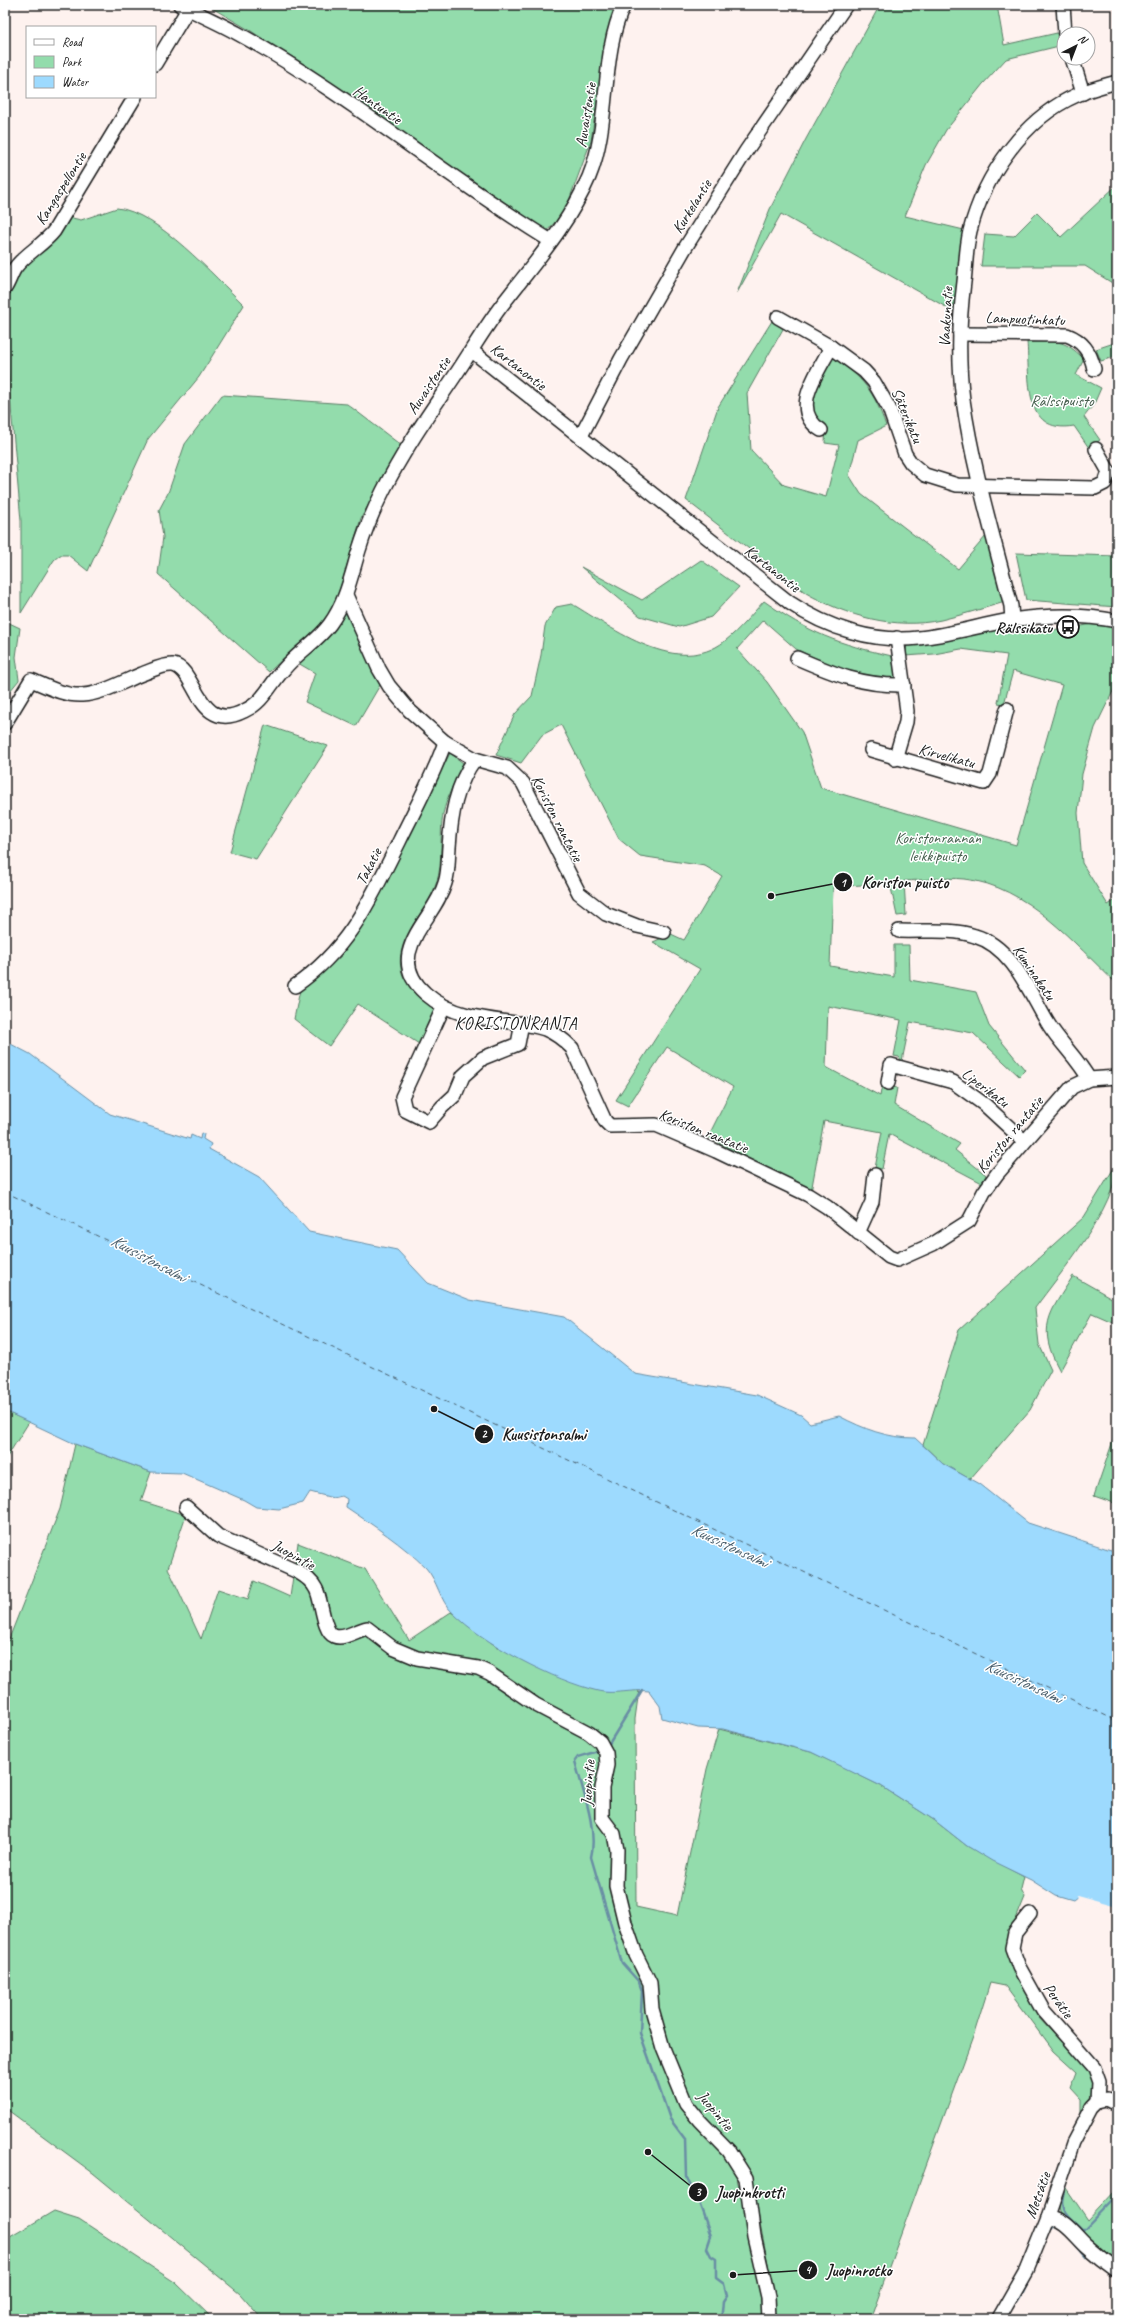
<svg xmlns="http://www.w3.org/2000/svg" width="1122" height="2324" viewBox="0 0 1122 2324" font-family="Caveat,sans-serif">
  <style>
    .green { fill: #93dcac; stroke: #587c64 }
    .water { fill: #9ddafe; stroke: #698ea4 }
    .pier { fill: #fef2ef }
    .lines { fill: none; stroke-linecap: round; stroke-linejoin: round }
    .stream { stroke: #698ea4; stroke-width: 2.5 }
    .ferry { stroke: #495e6b; stroke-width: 1; stroke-dasharray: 5 4; stroke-linecap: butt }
    .minor-casing { stroke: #1c1c1c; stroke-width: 16 }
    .minor { stroke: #fff; stroke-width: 13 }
    .labels { text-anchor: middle; stroke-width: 3; stroke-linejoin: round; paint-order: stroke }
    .street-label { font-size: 16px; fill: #1c1c1c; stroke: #fff }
    .park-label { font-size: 16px; fill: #465f4e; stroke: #fff }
    .poi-label { font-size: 16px; font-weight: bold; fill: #1c1c1c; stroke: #fff; text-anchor: end }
    .neighbourhood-label { font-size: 17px; letter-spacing: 1px; fill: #1c1c1c; stroke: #fff }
    .water-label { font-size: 17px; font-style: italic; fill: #495e6b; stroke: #fff }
    .leader { fill: none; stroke: #1c1c1c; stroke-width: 1.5 }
    .callout-dot { fill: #1c1c1c; stroke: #fff; stroke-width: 1.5 }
    .mark-label { font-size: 12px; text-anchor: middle; font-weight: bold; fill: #fff }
    .callout-label { font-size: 17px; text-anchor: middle; font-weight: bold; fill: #1c1c1c; stroke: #fff; stroke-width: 3; stroke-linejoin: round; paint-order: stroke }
  </style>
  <rect width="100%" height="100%" fill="#fef2ef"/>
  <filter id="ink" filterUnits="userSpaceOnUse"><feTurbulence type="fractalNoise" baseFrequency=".025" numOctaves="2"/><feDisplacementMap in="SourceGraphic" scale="8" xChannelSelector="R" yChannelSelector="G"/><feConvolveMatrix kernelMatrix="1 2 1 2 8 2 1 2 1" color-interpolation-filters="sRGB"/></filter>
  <g filter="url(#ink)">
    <!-- green -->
    <g class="green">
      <polygon points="207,5 617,5 603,61 591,141 565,211 547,231 251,31"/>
      <polygon points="880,5 997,5 1004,45 1057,33 1059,46 1006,59 983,84 946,130 926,165 905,216 964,230 953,311 781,214 737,293 770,209 806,139"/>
      <polygon points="1117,185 1117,286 1085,266 981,266 985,234 1014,236 1037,213 1061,237"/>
      <path d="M117,208C157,212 214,276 244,305L199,377L148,439L88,571L68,555H60L54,560L21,613V521L5,339V277L68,217L81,220Z"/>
      <path d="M772,321L783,329L747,393L751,450L784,485L826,497L839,445L825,443L826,424L814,416C808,393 822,377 833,357C863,378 874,391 886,426L858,440L849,475L861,494L958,569L986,536L1005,602C984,608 962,615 941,620C895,630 846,616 806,593L686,500L718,407Z"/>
      <path d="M1027,342C1056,342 1062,337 1084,359L1076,375L1101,388L1094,404L1084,417L1100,440L1089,448L1074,426C1022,435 1030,377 1027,342Z"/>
      <polygon points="1117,342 1117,356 1101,361 1096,349"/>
      <polygon points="222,395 347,404 402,446 361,518 338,596 380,685 356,726 305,702 315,673 286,656 269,672 158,574 163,537 159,510 168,493 185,444"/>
      <polygon points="1016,553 1117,556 1117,607 1026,600"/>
      <polygon points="701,560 739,587 711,617 679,627 640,616 581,567 642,600"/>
      <path d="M764,601C809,633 838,644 892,656L896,681L845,672L796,649L763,620L737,649L767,682L802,732L821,788L1016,845L1062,685L1013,671L1004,704L998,703L1007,655L961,649L934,654L905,656L907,645L1025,625C1038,628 1049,630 1062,629C1078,629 1104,617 1117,628V683L1095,728L1082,774L1078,813L1082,863L1108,905L1117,899V984C1073,943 1028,886 964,879C944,877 924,880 904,881L906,915L897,916L890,883L833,887L830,966L894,977V945H909L910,980L976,992L989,1026L1025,1070L1019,1076L973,1033L910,1022L902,1061L899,1057L894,1056L901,1020L828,1006L826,1067L880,1096L882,1085L897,1088L894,1105L960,1144L955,1150L986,1175L982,1183L889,1134L882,1169L875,1168L882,1132L824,1121L811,1192L708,1137L733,1087L667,1047L628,1106L616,1100L700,969L653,942L671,934L684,940L722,876L705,866L640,856L619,839L561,725L542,735L521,763L496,755L515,714L532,696L541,655L545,626L556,607L572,604C614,629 678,678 725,641C739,630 752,614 764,601Z"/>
      <polygon points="5,621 20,628 16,657 19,680 5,697"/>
      <polygon points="265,725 328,746 256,859 230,852"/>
      <path d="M450,753L463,763C456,779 447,796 443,814C439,836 444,862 436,884C427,912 395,937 401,969C404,987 423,996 436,1005L419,1044L358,1004L329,1046L294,1019L300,990L341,956L373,907Z"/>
      <path d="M1117,1163C1117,1207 1061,1272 1035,1308L1039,1344L1051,1370L1030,1410L970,1479L943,1464L923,1445L959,1330L1084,1217Z"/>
      <path d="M1073,1276L1117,1301V1324L1092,1313L1060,1371C1036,1327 1049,1314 1073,1276Z"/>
      <polygon points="5,1411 29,1422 5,1460"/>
      <polygon points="1117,1429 1117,1504 1094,1496"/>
      <path d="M75,1444L151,1472L141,1501L186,1515L168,1568L201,1639L218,1589L248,1599L254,1581L290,1597L298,1543L365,1569L409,1640L451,1612L497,1647L639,1690L635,1719L636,1907L677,1916L707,1769L719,1729L811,1752L841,1766L881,1786L934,1820L967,1846L1024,1877L1021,1889L1025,1897L1010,1934L1016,1973L1039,2018L1089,2072C1096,2089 1090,2101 1081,2116V2100L1070,2088L1076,2072L1053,2051L1005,1986L990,1983L974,2034L870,2319H776L774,2294L752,2183L735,2171L760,2270L762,2319H262L240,2294L93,2173L5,2108V1649L60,1509Z"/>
      <path d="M1064,2185L1088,2220L1117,2189V2264L1064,2219C1056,2206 1058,2198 1064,2185Z"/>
      <polygon points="54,2211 79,2219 176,2283 213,2319 5,2319 5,2240"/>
    </g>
    <!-- water -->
    <path class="water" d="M5,1041L30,1054L110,1114L190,1139L191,1135L200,1139L201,1133L204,1134L203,1139L211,1144L209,1149L259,1177L309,1232L397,1250L428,1283L470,1300L564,1317L635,1374L757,1395L801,1415L810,1423L839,1416C864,1429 887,1438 915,1438L943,1464L979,1484L1028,1523L1117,1552V1907L1078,1897L1073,1901L1056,1896L1031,1880L992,1861L967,1846L934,1820L881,1786L811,1752L723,1729L698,1728L662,1718L660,1706L649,1691C633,1689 613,1695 598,1691C555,1681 483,1644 452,1612C440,1601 437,1580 426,1568C402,1544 374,1526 346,1507L347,1499L342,1496L333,1498L310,1492L303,1503L279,1509L256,1507L244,1500L182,1473L151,1472L75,1444L5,1411Z"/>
    <!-- pier -->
    <polygon class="pier" points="1077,1895 1117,1906 1117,1909 1076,1900"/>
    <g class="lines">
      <!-- stream -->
      <g class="stream">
        <polyline points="607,1747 642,1690"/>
        <path d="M598,1751L578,1757L575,1761C582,1789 598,1829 591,1857L622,1963L639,1982L642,1991L640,2033L670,2119L685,2139L686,2176L697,2197L711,2236L707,2248L711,2256L716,2259V2278L724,2284L727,2296L723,2302L721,2319"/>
        <path d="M1065,2188C1057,2212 1066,2215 1083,2231L1112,2201L1117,2190"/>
        <polyline points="1048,2231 1053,2225 1059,2227"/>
        <polyline points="1076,2244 1086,2256"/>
        <polyline points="1012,2307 1022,2292 1029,2277"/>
      </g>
      <!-- ferry -->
      <polyline class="ferry" points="5,1192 1117,1721"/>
      <!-- minor casing -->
      <g class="minor-casing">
        <g id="minor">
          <path d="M180,5C199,14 219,23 237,33C347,93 444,176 551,241"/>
          <polyline points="1063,5 1065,34"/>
          <polyline points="1072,58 1083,93"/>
          <polyline points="155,64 188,9"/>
          <path d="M5,288C9,282 11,274 15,268C25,254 43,245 54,231L135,97"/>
          <polyline points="778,317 831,347"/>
          <path d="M960,334L1067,335C1083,341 1091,353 1094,369"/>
          <path d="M472,351L790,603C827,628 874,643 919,638C950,635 981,625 1011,620C1045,615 1083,614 1117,621"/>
          <path d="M821,430C788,410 819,371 831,347L864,371L874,382L889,408L905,454L911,463L925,475L957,485L1095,488L1105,483L1109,472L1096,449"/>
          <polyline points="581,436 621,359 685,248 746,151 846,5"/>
          <polyline points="346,595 379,669 389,686 410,711 445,742 475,759 507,768 523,783 579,893 606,914 637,926 664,932"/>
          <path d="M1012,620L1011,606C994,538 973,469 963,400C958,361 959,321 964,282C966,265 966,248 970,231C984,176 1024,118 1077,95C1090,89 1103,86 1117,82"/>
          <path d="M797,658C834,674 863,686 904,685"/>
          <path d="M5,723L31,680C46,686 64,696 82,695C102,694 124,681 142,674C151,671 163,664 173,665C197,669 197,735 244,711C264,702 270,684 284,669C298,652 317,642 330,624C346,602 351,576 359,550C365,530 374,509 383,491C403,451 429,414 454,377C471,352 486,325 505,301C535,262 569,224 589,177C611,124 600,54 624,5"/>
          <polyline points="871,750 984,783 990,774 1007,709"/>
          <path d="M475,759C456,784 451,817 449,847C448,859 449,872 445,883C438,908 415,927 409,953C403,986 440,1008 468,1015C493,1022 520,1021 545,1029C555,1033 564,1040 572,1048L605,1121L610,1126L656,1125L716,1151L808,1195L827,1207L889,1257L897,1260L933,1244L969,1221L984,1192L997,1174L1072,1087L1089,1079L1117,1077"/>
          <polyline points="895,759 906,722 907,711 897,638"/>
          <path d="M899,931C924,932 951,928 975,936C1013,947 1030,994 1049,1025C1061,1044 1078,1059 1089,1079"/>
          <path d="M295,986C350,948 370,900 399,842C415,809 433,777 445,742"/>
          <polyline points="444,1006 402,1097 405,1110 429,1122 442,1107 455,1095 463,1076 483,1058 518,1044 522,1023"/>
          <polyline points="888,1083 891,1065 953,1082 985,1105 1024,1141"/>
          <polyline points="858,1233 872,1202 875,1175"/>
          <path d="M186,1507L218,1536L298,1572C306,1577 312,1581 316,1589C322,1600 323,1632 334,1636C344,1640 357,1630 367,1628L393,1648L417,1658L478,1668L489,1673L536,1705L589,1733L600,1742L606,1753L607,1765L602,1788V1818L614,1834L617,1850L616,1886L625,1923L636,1955L650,1983L652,2009L663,2048L686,2104L699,2120L729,2151L746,2178L754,2236L768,2297L769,2319"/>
          <polyline points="1030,1914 1015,1933 1012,1948 1019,1967 1043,2010 1094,2068 1099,2082 1098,2101"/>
          <path d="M1048,2216C1066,2220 1074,2234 1087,2246C1097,2255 1107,2263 1117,2270"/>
          <polyline points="998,2319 1026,2270 1048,2216 1073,2143 1092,2107 1098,2101 1107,2099 1117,2104"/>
        </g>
      </g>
      <!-- minor -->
      <use href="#minor" class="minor"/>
    </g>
  </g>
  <!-- icons -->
  <defs>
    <g id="bus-ring" transform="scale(1.15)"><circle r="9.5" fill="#fff" stroke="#1c1c1c" stroke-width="1.5"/><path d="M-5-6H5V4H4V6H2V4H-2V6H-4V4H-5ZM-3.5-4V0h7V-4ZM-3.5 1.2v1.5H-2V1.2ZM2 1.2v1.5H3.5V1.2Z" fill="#1c1c1c"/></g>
  </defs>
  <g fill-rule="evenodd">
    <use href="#bus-ring" x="1068" y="627"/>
  </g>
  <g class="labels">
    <!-- street labels -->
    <g class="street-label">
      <text transform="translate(378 104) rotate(35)" y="6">Hantuntie</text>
      <text transform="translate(585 115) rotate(-81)" y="6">Auvaistentie</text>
      <text transform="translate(60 188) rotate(-58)" y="6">Kangaspellontie</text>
      <text transform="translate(691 206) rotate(-58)" y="6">Kurkelantie</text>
      <text transform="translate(945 317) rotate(-87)" y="6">Vaakunatie</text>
      <text transform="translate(1025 318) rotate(2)" y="6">Lampuotinkatu</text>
      <text transform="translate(519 366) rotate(38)" y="6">Kartanontie</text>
      <text transform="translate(428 385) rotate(-56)" y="6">Auvaistentie</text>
      <text transform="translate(908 415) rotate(67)" y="6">Säterikatu</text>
      <text transform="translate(773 568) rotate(38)" y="6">Kartanontie</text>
      <text transform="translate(947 755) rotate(15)" y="6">Kirvelikatu</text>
      <text transform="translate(558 818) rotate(63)" y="6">Koriston rantatie</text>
      <text transform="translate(368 866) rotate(-63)" y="6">Takatie</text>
      <text transform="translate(1035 972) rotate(56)" y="6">Kuminakatu</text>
      <text transform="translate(986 1087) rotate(37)" y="6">Liperikatu</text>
      <text transform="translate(704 1130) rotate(22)" y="6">Koriston rantatie</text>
      <text transform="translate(1009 1134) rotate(-50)" y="6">Koriston rantatie</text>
      <text transform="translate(294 1554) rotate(29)" y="6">Juopintie</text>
      <text transform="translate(587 1783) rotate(-86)" y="6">Juopintie</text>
      <text transform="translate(1059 2000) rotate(54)" y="6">Perätie</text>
      <text transform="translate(716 2110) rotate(50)" y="6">Juopintie</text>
      <text transform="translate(1037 2195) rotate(-70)" y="6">Metsätie</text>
    </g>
    <!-- park labels -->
    <g class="park-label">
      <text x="1062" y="406">Rälssipuisto</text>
      <text x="938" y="843">Koristonrannan<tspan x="938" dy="18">leikkipuisto</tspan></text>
    </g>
    <!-- poi labels -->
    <g class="poi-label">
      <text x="1052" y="633">Rälssikatu</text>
    </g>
    <!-- neighbourhood labels -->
    <g class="neighbourhood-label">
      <text x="516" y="1029">KORISTONRANTA</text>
    </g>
    <!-- water labels -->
    <g class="water-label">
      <text transform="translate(149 1258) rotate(28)" y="6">Kuusistonsalmi</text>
      <text transform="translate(730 1545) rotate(25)" y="6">Kuusistonsalmi</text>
      <text transform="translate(1024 1681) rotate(25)" y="6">Kuusistonsalmi</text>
    </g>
  </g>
  <!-- callouts -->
  <path class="leader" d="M771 896L843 882M434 1409L484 1434M648 2152L698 2192M733 2275L808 2270"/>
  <g class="callout-dot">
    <circle cx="771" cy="896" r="4"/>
    <circle cx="434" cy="1409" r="4"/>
    <circle cx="648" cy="2152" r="4"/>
    <circle cx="733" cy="2275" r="4"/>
    <circle cx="843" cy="882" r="10"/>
    <circle cx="484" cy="1434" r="10"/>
    <circle cx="698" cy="2192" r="10"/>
    <circle cx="808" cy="2270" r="10"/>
  </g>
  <g class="mark-label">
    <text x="843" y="887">1</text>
    <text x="484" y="1438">2</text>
    <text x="698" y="2196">3</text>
    <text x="808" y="2274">4</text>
  </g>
  <g class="callout-label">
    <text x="905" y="888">Koriston puisto</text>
    <text x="544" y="1440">Kuusistonsalmi</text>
    <text x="750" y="2198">Juopinkrotti</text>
    <text x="859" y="2276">Juopinrotko</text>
  </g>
  <!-- margin -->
  <rect width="1122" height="2324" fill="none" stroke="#fff" stroke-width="20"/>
  <rect x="10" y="10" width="1102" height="2304" fill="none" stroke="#1c1c1c" stroke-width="1.5" filter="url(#ink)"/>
  <!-- legend -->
  <rect x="26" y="26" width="130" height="72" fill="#ffffff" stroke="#a4a4a4"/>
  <rect x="34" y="39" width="20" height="6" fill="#ffffff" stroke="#a4a4a4"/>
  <text x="62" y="46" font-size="12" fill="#1c1c1c">Road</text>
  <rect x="34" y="56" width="20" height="12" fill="#93dcac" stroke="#a4a4a4"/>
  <text x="62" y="66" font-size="12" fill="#1c1c1c">Park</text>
  <rect x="34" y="76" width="20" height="12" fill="#9ddafe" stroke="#a4a4a4"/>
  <text x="62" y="86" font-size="12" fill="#1c1c1c">Water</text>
  <!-- north arrow -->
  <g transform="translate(1076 46) rotate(42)"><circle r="19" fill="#ffffff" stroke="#a4a4a4"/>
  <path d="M0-3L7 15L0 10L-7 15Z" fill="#1c1c1c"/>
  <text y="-6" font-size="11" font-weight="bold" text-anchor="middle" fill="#1c1c1c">N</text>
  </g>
</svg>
